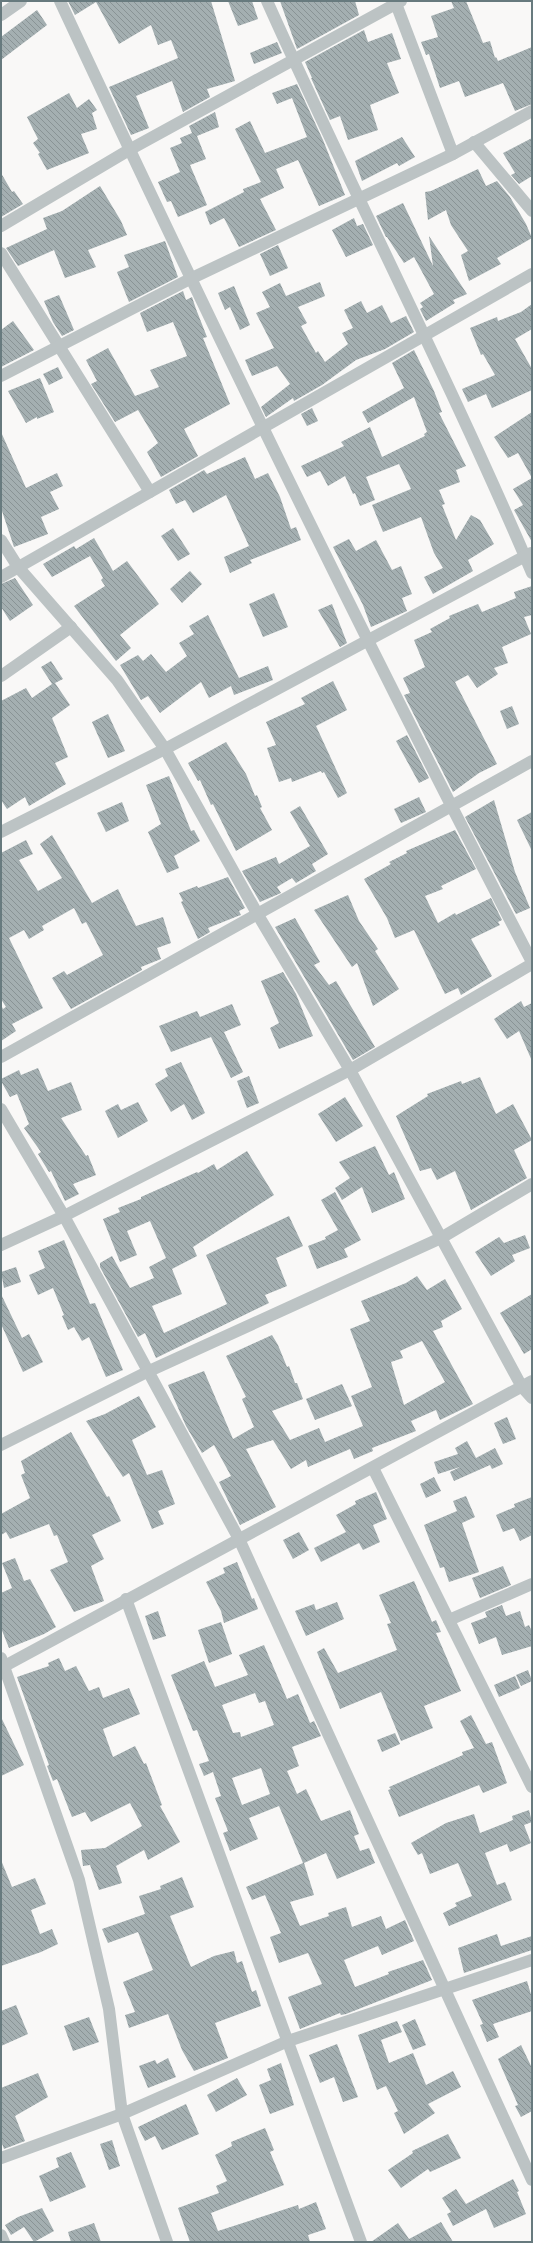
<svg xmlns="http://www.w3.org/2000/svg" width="533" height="2243" viewBox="0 0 533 2243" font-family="'Asap Condensed',sans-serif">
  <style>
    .building { fill: url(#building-back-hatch); fill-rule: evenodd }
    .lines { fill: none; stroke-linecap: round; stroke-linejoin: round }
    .minor { stroke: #bcc3c4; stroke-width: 12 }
  </style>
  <defs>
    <pattern id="building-back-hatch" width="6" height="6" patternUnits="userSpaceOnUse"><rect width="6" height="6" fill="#a4afb1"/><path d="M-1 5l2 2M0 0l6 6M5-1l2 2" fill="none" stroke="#899395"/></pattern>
  </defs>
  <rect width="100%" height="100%" fill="#f9f8f7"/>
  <!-- building -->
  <g class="building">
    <polygon points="68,1 211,1 235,81 207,89 210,97 183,112 172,81 136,96 149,128 131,135 109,87 178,58 171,40 158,45 151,25 119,44 96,2 75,15"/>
    <polygon points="228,1 252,1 258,19 238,26"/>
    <polygon points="280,1 355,1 359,15 297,49"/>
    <polygon points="451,1 466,1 483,43 490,41 495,58 496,57 498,61 532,47 532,104 515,111 503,83 465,97 459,81 440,88 429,54 426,55 421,42 438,37 431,16 454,8"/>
    <polygon points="37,10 47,25 1,60 1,37"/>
    <polygon points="364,30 368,42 392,33 401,59 387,63 399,93 370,105 378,130 348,140 340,116 330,120 311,78 312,78 305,62"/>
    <polygon points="277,42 282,53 254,64 250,53"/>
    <polygon points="297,84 323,140 345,195 319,206 298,160 276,169 284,188 260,199 276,230 239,247 224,218 210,225 205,212 244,192 243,189 261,182 235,129 250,121 265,153 307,137 292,98 277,104 272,93"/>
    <polygon points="69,93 77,108 89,99 97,110 92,113 97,129 81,134 89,153 47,170 38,154 40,153 33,143 38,139 27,117"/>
    <polygon points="215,112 219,127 197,136 206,159 190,165 207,205 178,217 171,201 167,202 158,182 180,172 170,148 182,143 180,138 192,133 189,126"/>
    <polygon points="402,137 415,157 399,166 397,163 362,181 355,161"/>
    <polygon points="532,138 532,176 519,184 511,175 515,173 503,153"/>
    <polygon points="478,169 486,186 497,181 510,197 526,224 532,238 497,258 501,264 469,281 461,255 468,251 451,225 446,210 428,220 425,192 431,191"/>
    <polygon points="1,173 12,192 14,191 23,204 1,217"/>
    <polygon points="100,186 121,221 127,235 88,250 96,267 65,278 54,250 18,266 6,248 47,229 43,218 62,211"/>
    <polygon points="403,203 433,266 429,236 467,294 453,300 455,303 426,321 420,309 423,307 420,303 434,294 414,257 404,263 387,237 386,237 376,216"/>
    <polygon points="354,218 357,226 363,224 373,245 346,257 332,230"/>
    <polygon points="165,241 178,277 129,302 117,272 129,267 124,255"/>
    <polygon points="278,245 288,268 270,276 260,254"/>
    <polygon points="320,282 325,296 298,307 307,323 301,326 316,353 318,351 325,362 348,344 342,333 353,328 344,310 361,301 367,313 382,305 391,323 406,316 414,332 385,349 356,360 322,385 294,401 293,398 266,417 261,407 290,384 277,366 252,376 245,360 274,348 256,313 270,307 262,292 280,283 286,296"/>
    <polygon points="234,286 250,325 240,330 230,307 225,310 218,293"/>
    <polygon points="183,291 186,300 192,297 196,309 207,337 203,338 230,404 184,429 198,456 161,477 147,452 158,443 138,410 115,422 91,384 97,381 86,360 108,348 135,396 159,387 150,370 187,356 173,322 147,332 140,313"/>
    <polygon points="59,295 74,330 62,336 53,322 44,301"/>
    <polygon points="532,304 532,329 515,339 532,369 532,390 492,408 486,394 468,402 462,389 495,375 483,354 481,355 470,328 497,317 498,321 521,312"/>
    <polygon points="13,321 34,350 1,367 1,330"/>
    <polygon points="414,350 434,391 442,412 439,413 466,466 456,470 460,482 439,490 445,504 442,505 456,540 471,515 480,520 494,544 468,560 473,571 433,594 424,577 443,568 434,553 421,517 383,532 372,505 411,489 399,464 366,477 375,500 360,506 355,493 353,494 345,476 328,486 320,471 307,477 301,466 344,446 341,442 370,427 382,457 425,436 424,434 427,432 414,397 368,423 362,412 404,388 392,363"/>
    <polygon points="58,367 63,378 49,385 43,374"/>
    <polygon points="40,378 54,412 37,419 37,417 26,423 8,391"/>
    <polygon points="312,408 318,421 307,426 301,414"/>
    <polygon points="532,412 532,542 514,510 523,505 513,489 532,478 518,453 508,458 494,437"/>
    <polygon points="1,432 26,488 57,473 63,486 50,492 59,509 41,517 48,534 14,547 1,508"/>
    <polygon points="245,457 255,479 268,473 280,497 291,529 296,527 301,540 250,560 252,563 230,573 224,557 249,546 226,495 193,513 185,500 176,504 169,490 204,470 207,474"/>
    <polygon points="173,528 190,554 178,561 161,536"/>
    <polygon points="94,538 113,571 127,561 159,604 120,635 131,648 116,661 74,606 105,586 101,580 103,578 90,556 52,577 43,564 74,546 76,549"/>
    <polygon points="349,539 356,551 376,540 392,570 401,566 412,594 402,598 407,611 371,627 363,605 333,547"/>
    <polygon points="190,571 202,584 182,603 170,589"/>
    <polygon points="15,578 33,605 10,621 1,607 1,584"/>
    <polygon points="532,586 532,615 524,617 531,634 502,647 508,663 494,668 498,674 477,688 468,675 455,682 497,764 479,773 453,792 404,695 410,693 403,678 425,667 414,640 432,632 430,629 450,618 449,616 478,604 482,612 516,598 514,592"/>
    <polygon points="274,593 288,627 263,637 249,604"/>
    <polygon points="332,604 347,643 340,647 318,610"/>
    <polygon points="208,615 239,678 268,666 273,680 234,695 231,686 209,698 201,682 160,713 148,696 141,700 120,665 138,655 143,661 151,654 166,672 187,656 179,643 194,634 189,626"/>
    <polygon points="51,661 63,679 55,683 70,705 52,718 68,757 55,763 66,784 29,806 25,797 7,809 1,800 1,701 26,688 32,698 52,684 41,667"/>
    <polygon points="333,681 347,710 316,726 347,793 338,798 324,772 322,773 321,771 292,782 291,778 279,782 267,748 276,745 266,722 305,704 301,698"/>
    <polygon points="512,706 519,724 507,729 500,711"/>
    <polygon points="108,714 125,751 108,758 92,722"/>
    <polygon points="407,735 429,778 419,783 396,741"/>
    <polygon points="226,742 246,774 255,796 257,795 262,807 260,808 272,830 236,851 213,804 211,805 200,780 198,781 188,763"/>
    <polygon points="169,776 191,831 194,830 200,841 174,856 179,868 167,873 148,832 161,824 146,785"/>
    <polygon points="419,797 426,812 401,823 394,809"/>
    <polygon points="494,800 515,872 530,908 516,914 465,817"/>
    <polygon points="122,802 129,821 106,832 97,813"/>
    <polygon points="300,806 328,854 312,864 316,871 296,883 292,878 277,887 281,893 260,902 242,871 276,857 279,864 310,846 290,812"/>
    <polygon points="532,812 532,851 517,820"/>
    <polygon points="455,830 476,869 441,886 443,889 425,896 438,923 455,913 456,915 491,898 502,920 498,922 500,925 471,939 492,976 461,995 458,988 445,994 414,930 395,938 387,918 364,879 391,864 389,862 407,853 406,851"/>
    <polygon points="52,835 92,903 118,889 136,926 163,917 171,943 157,948 161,959 141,967 142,970 71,1009 52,978 64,971 67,975 103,955 86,922 82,924 74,908 42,926 44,930 29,939 24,930 9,938 43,1008 12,1024 16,1031 1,1041 1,1005 3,1009 6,1007 1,999 1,853 26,840 33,854 19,860 38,891 62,878 40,844"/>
    <polygon points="228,877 245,908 239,911 241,915 238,916 208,928 210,932 198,939 181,902 183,901 179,893 197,886 198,888"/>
    <polygon points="348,895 359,921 378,949 375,951 399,989 373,1006 357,963 352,967 314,910"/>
    <polygon points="295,918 320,962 314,965 329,985 336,981 375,1047 353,1060 275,927"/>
    <polygon points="283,972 296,994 313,1036 279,1049 270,1028 279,1023 261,981"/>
    <polygon points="521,1001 524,1007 532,1003 532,1061 519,1031 507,1039 494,1019"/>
    <polygon points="232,1004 241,1025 224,1032 243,1072 231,1078 211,1037 171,1052 159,1026 197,1011 200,1017"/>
    <polygon points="181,1062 205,1113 192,1120 184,1104 171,1112 155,1084 168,1076 165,1069"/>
    <polygon points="38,1068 48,1091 71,1082 82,1110 61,1118 86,1156 88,1155 96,1175 73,1184 79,1194 65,1201 51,1171 49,1172 38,1154 41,1152 24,1128 29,1124 17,1094 10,1097 1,1081 1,1079 19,1070 21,1075"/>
    <polygon points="249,1076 259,1103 247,1108 237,1081"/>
    <polygon points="480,1077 496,1114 513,1104 532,1140 514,1150 527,1178 471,1210 455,1171 437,1180 431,1168 420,1171 396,1116 428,1096 427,1094 461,1081 462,1084"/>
    <polygon points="345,1097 363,1126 336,1142 318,1114"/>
    <polygon points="138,1102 148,1121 118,1138 105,1111 118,1104 121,1110"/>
    <polygon points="375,1146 389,1175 394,1172 405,1199 372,1213 362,1187 342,1200 335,1188 350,1178 339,1162"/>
    <polygon points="247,1151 274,1195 193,1247 197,1256 172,1269 182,1294 152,1306 164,1333 227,1304 206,1255 289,1216 303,1246 276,1258 287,1286 265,1295 269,1303 156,1358 145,1333 138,1337 100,1267 100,1263 112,1256 130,1288 154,1278 149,1267 166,1258 150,1221 127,1231 137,1255 120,1262 103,1219 120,1212 118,1208 141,1199 141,1197 197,1172 198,1173 214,1164 217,1170"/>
    <polygon points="335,1192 361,1240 344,1249 348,1257 317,1269 308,1246 326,1239 325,1237 338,1230 321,1200"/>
    <polygon points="525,1235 530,1248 512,1255 515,1261 491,1276 475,1252 499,1237 504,1243"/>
    <polygon points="64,1240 90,1304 95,1303 123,1370 106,1377 89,1337 82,1341 74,1327 68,1330 62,1316 64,1315 53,1288 38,1295 29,1275 45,1268 38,1251"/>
    <polygon points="16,1267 21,1282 4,1288 1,1272"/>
    <path d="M417,1276L427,1290L445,1279L462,1309L441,1321L443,1327L433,1331L473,1404L440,1420L436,1410L411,1421L416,1431L372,1448L373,1451L354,1459L350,1449L308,1467L306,1460L291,1469L273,1440L246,1449L276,1507L240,1525L219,1482L231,1476L214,1445L202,1453L186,1426L168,1385L204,1371L233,1439L254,1427L242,1399L246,1397L226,1356L272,1335L278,1345L287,1367L289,1366L295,1383H297L303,1399L272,1411L290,1440L319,1428L325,1442L363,1426L351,1396L372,1387L350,1329L370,1321L361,1301L406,1283ZM422,1341L445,1382L404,1405L391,1362L403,1358L400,1351Z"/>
    <polygon points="1,1294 22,1338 29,1334 43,1362 23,1372 1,1324"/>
    <polygon points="532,1294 532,1349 524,1354 500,1313"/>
    <polygon points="342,1384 352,1406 315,1420 306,1399"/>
    <polygon points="139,1396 156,1427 132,1440 147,1475 162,1470 175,1504 158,1511 164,1524 152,1529 129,1473 123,1477 86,1421 105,1414"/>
    <polygon points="507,1417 516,1439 503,1444 494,1423"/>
    <polygon points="71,1432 107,1497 109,1496 121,1521 92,1535 104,1559 91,1566 104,1601 74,1612 50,1570 68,1562 57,1535 54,1536 49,1524 10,1539 6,1532 1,1535 1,1514 30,1498 21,1475 25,1473 21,1461"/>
    <polygon points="467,1441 476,1458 495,1448 503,1464 492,1469 490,1465 454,1481 450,1472 460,1467 438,1474 434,1462 458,1454 455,1448"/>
    <polygon points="434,1477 441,1491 426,1498 420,1484"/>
    <polygon points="376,1492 387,1519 373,1525 380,1542 363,1550 359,1543 321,1562 314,1548 346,1532 336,1515 356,1504 355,1501"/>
    <polygon points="466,1496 475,1517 462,1523 479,1572 449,1582 444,1567 440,1568 424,1525 457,1511 453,1501"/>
    <polygon points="532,1497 532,1535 520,1541 514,1528 503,1532 496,1515 515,1507 514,1504"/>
    <polygon points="299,1532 309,1550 293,1559 283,1540"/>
    <polygon points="15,1558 24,1581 30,1579 56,1627 44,1634 9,1648 1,1628 1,1593 12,1588 2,1563"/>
    <polygon points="237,1562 252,1599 254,1598 258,1609 224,1623 221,1611 206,1582 225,1573 223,1568"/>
    <polygon points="503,1566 511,1585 480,1598 472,1578"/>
    <polygon points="414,1581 432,1622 436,1620 441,1632 436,1633 461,1691 424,1706 433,1728 401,1741 381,1692 340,1709 317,1652 324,1648 338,1673 397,1650 387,1624 391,1623 379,1595"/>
    <polygon points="337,1602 344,1619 306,1636 295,1611 314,1604 316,1610"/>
    <polygon points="502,1605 506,1616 520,1611 525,1627 529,1625 532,1632 532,1646 502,1655 496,1637 479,1644 471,1623 487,1617 485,1612"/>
    <polygon points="158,1611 166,1636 153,1640 145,1616"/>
    <polygon points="221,1622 232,1654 209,1663 198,1630"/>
    <path d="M264,1645L287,1699L298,1694L310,1723L314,1721L321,1736L292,1747L299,1766L287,1771L297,1794L306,1789L321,1821L350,1810L359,1834L354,1836L360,1851L369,1848L375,1863L337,1879L326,1853L304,1863L314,1895L290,1902L300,1926L329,1916L328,1913L346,1907L352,1927L381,1916L386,1929L405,1920L414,1941L382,1955L378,1946L344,1960L355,1987L389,1974L388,1972L423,1960L432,1980L346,2014L341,2015L340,2013L300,2029L288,1997L322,1984L308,1953L279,1963L270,1937L281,1933L265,1895L252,1900L246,1887L303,1863L279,1806L249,1818L258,1839L230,1851L223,1833L228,1831L215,1798L221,1796L213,1772L204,1776L199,1764L209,1761L197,1730L193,1731L171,1675L204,1661L215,1687L248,1675L239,1655ZM255,1693L259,1703L265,1701L274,1725L241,1737L240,1732L233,1733L222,1705ZM261,1768L270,1794L242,1805L232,1778Z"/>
    <polygon points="59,1658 65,1671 76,1666 89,1691 99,1687 103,1698 129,1688 140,1714 103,1729 113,1757 135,1746 144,1764 146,1763 162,1805 160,1806 180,1842 148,1860 144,1850 116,1866 122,1883 99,1890 90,1865 83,1866 81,1850 105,1848 142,1826 130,1803 91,1822 85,1812 72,1817 57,1779 53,1781 47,1766 49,1765 17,1677 49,1666 48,1663"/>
    <polygon points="528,1670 532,1681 521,1686 516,1675"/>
    <polygon points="515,1676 520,1688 499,1697 494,1685"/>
    <polygon points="471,1715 486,1744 492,1742 507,1783 483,1793 479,1785 399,1817 388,1790 391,1789 389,1787 463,1755 462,1752 474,1748 460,1721"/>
    <polygon points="1,1717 24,1765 1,1776"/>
    <polygon points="395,1733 400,1744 382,1752 377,1740"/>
    <polygon points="529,1810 532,1822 524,1825 531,1843 510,1852 507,1844 485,1853 497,1885 505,1882 512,1900 449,1926 443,1913 457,1906 455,1903 472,1896 458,1863 430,1874 422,1853 418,1855 411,1843 446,1823 474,1814 480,1833 513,1820 512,1816"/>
    <polygon points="1,1860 12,1887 35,1878 46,1904 31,1910 40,1934 52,1929 58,1944 41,1952 1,1966"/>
    <polygon points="182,1877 194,1907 170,1916 191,1967 214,1956 234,1951 237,1963 242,1961 252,1992 256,1990 261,2006 215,2023 228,2058 194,2071 182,2050 168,2014 129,2028 125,2015 135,2012 123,1982 153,1970 138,1932 108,1943 102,1929 145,1914 139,1896 161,1889 160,1886"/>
    <polygon points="497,1934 501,1946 532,1936 532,1950 464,1973 458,1948"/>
    <polygon points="527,1981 532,1998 532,2011 493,2024 499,2037 487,2042 480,2025 483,2024 472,2000"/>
    <polygon points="16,2005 28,2034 1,2046 1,2011"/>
    <polygon points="89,2017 99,2042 73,2051 64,2026"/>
    <polygon points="415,2019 426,2045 413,2050 402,2025"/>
    <polygon points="397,2021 402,2032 381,2040 389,2063 413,2053 426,2085 453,2071 461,2087 428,2104 435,2113 404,2134 394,2113 398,2111 386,2086 377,2090 358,2035"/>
    <polygon points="337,2044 358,2097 343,2102 334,2077 320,2083 309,2055"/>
    <polygon points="521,2045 532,2068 532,2111 521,2117 515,2106 518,2105 498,2059"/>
    <polygon points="168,2058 176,2077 148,2088 139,2066 155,2060 157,2064"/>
    <polygon points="281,2063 294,2105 270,2114 259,2085 271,2080 267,2069"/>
    <polygon points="38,2073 48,2097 15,2116 25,2141 4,2149 1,2141 1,2088"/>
    <polygon points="237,2078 247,2095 216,2112 207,2095"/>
    <polygon points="186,2104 199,2134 162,2150 155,2136 145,2141 138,2127"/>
    <polygon points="265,2128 274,2150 270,2152 284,2185 211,2213 218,2231 298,2205 299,2209 316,2202 326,2229 308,2235 310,2242 190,2242 178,2208 219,2193 216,2186 227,2181 215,2155 232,2146 231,2142"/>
    <polygon points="448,2134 461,2158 430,2172 428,2169 401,2188 388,2170 413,2153 412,2151"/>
    <polygon points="112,2140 120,2166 109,2170 100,2144"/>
    <polygon points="71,2152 86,2187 50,2202 39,2176 59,2167 56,2158"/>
    <polygon points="513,2179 519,2191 517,2192 526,2214 494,2228 486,2209 453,2226 447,2214 451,2212 442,2198 456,2189 466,2204"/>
    <polygon points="42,2208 54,2231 34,2242 24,2227 11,2235 5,2225 18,2217"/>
    <polygon points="441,2222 453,2242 371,2242 398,2223 409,2239"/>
    <polygon points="94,2223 101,2242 71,2242 68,2232"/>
  </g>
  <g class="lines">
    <!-- minor -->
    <g class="minor">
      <path d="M60,1C211,325 367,646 532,962"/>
      <path d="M267,1C353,193 450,380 532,573"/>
      <polyline points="395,1 453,154"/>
      <polyline points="1,15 21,1"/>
      <polyline points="474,142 532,211"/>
      <polyline points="1,226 129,150 401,1"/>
      <polyline points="1,253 150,492"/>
      <polyline points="1,376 190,279 453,154 532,111"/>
      <polyline points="1,540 18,567 117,680 165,749 258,915 350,1070 522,1387 532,1398"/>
      <polyline points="1,577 532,274"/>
      <polyline points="1,676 71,627"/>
      <polyline points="1,832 165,749 531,553"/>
      <polyline points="1,1057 532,761"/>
      <polyline points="1,1109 64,1216 239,1539 532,2180"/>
      <polyline points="1,1245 64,1216 350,1070 532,964"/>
      <polyline points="1,1445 147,1372 441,1238 532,1184"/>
      <polyline points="373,1468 532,1787"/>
      <polyline points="126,1599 361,2242"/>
      <polyline points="449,1620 532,1584"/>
      <polyline points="1,1658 79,1880 109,2009 122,2114 167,2242"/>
      <polyline points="1,1668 532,1381"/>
      <polyline points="1,2158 122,2114 288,2041 532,1960"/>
      <polyline points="1,2235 4,2242"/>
    </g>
  </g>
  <!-- border -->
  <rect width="533" height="2243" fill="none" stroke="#677a7e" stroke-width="4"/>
</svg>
